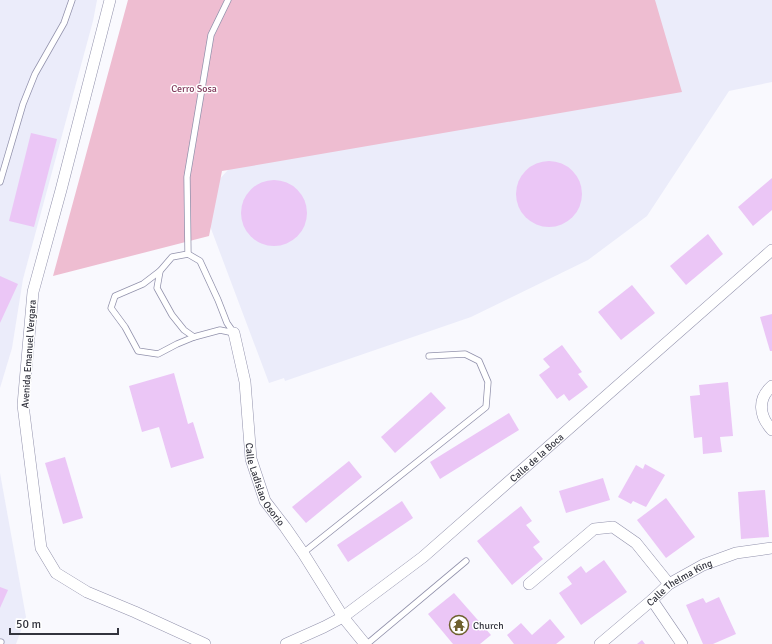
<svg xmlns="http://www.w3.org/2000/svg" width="772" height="644" viewBox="0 0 772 644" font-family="Signika,sans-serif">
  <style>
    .built { fill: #ebecfa }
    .green { fill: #eebdd1 }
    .building { fill: #ebc6f6 }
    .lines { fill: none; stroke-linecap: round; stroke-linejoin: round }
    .service-casing { stroke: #9292ac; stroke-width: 7 }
    .minor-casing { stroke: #9292ac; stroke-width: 12 }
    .service { stroke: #fff; stroke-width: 5.5 }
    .minor { stroke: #fff; stroke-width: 11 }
    .labels { text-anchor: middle; stroke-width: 3; stroke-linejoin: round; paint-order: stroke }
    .park-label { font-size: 10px; fill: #80395b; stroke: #fff }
    .street-label { font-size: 10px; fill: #33343e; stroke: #fff }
    .poi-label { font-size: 10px; fill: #33343e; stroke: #fff; text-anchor: start }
  </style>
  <rect width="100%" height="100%" fill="#f9f9fe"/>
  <!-- built -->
  <g class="built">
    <polygon points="0,0 97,0 93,21 23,279 12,348 0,388"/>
    <polygon points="638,0 772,0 772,82 729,91 647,216 588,260 471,317 285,381 284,378 269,383 210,226 216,183 249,147"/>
    <polygon points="0,473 26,617 16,644 0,644"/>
  </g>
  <!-- green -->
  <polygon class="green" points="128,0 655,0 682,92 222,171 209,236 53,276"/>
  <!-- building -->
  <g class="building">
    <polygon points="31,133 57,139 34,227 9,221"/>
    <circle cx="549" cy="194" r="33"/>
    <polygon points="772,178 772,210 753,226 738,207"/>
    <circle cx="274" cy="213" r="33"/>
    <polygon points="708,234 723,254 686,285 670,266"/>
    <polygon points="0,276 18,284 0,323"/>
    <polygon points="632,285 655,313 621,340 598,312"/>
    <polygon points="772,314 772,351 770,351 760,317"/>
    <polygon points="562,345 582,372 578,374 588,387 569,401 564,394 557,399 539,375 550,367 543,359"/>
    <polygon points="174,373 188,424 193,422 204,458 171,468 159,427 142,432 129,386"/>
    <polygon points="728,382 733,436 720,437 722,452 703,454 702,437 694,438 690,396 700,395 699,385"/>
    <polygon points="431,392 446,408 395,453 381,437"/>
    <polygon points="509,413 519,430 440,479 430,462"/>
    <polygon points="65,457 83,518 63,524 45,463"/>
    <polygon points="349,461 362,477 306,523 292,507"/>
    <polygon points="645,464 665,475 646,507 633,501 631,504 618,497 636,465 643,469"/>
    <polygon points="603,478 610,500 566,513 559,491"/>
    <polygon points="765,490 769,537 741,539 738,492"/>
    <polygon points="666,498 695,537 666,558 637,520"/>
    <polygon points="402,501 413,518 348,562 337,545"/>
    <polygon points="521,506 532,521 526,525 540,542 533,547 543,559 512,585 477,541"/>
    <polygon points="604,560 627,592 581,625 559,593 572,584 567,577 581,566 586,573"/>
    <polygon points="0,587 8,590 0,608"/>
    <polygon points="454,593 491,635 480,644 453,644 428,614"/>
    <polygon points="719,597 736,634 713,644 703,644 686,605 703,598 706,603"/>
    <polygon points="550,619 565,637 556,644 514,644 507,635 521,623 532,635"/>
    <polygon points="642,640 645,644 637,644"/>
  </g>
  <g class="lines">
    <!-- service casing -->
    <g class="service-casing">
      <g id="service">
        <polyline points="0,182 23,104 35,74 64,23 72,0"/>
        <polyline points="188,254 187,177 211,35 228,0"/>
        <polygon points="188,254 200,261 218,300 227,323 234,333 220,330 194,337 184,330 172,315 157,288 160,271 172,257"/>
        <polyline points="160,271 143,284 115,296 111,308 125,327 138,351 158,354 177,344 194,337"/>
        <polyline points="303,553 486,407 488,382 479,361 465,354 429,356"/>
        <polyline points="0,642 1,642"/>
        <polyline points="367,644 466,561"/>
      </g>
    </g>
    <!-- minor casing -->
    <g class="minor-casing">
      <g id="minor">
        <polyline points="110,0 61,190 33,292 23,405 41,548 56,573 87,592 135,612 205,644"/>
        <path id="s1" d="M234,333L245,382L251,459L265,501L285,527L303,553L343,617L365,644"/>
        <path d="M772,386C757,399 759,416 772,430"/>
        <polyline points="529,584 594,529 613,527 636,543 669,584"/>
        <polyline points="652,600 682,644"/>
        <path id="s2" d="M286,644L324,627L343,617L423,557L772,250"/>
        <path id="s3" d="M600,644L652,600L669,584L703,565L736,553L772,548"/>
      </g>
    </g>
    <!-- service -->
    <use href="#service" class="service"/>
    <!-- minor -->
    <use href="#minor" class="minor"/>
  </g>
  <!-- icons -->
  <defs>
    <g id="temple-ring" transform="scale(1)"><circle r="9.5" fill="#fff" stroke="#6e612e" stroke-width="1.5"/><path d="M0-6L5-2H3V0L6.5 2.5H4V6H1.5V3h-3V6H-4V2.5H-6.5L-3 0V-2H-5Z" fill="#6e612e"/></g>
  </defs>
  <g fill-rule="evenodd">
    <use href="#temple-ring" x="459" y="625"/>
  </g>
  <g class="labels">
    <!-- park labels -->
    <g class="park-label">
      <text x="194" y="92">Cerro Sosa</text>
    </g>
    <!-- street labels -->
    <g class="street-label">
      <text transform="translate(28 354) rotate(-86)" y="4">Avenida Emanuel Vergara</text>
      <text dy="4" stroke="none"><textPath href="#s2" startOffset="314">Calle de la Boca</textPath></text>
      <text dy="4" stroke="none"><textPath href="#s1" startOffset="156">Calle Ladislao Osorio</textPath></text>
      <text dy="4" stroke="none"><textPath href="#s3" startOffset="101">Calle Thelma King</textPath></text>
    </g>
    <!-- poi labels -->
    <g class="poi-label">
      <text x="473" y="629">Church</text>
    </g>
  </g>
  <!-- scale -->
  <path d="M10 628v6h108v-6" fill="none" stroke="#33343e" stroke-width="2"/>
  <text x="16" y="628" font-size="12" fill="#33343e" stroke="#ffffff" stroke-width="3" paint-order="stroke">50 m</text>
</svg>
